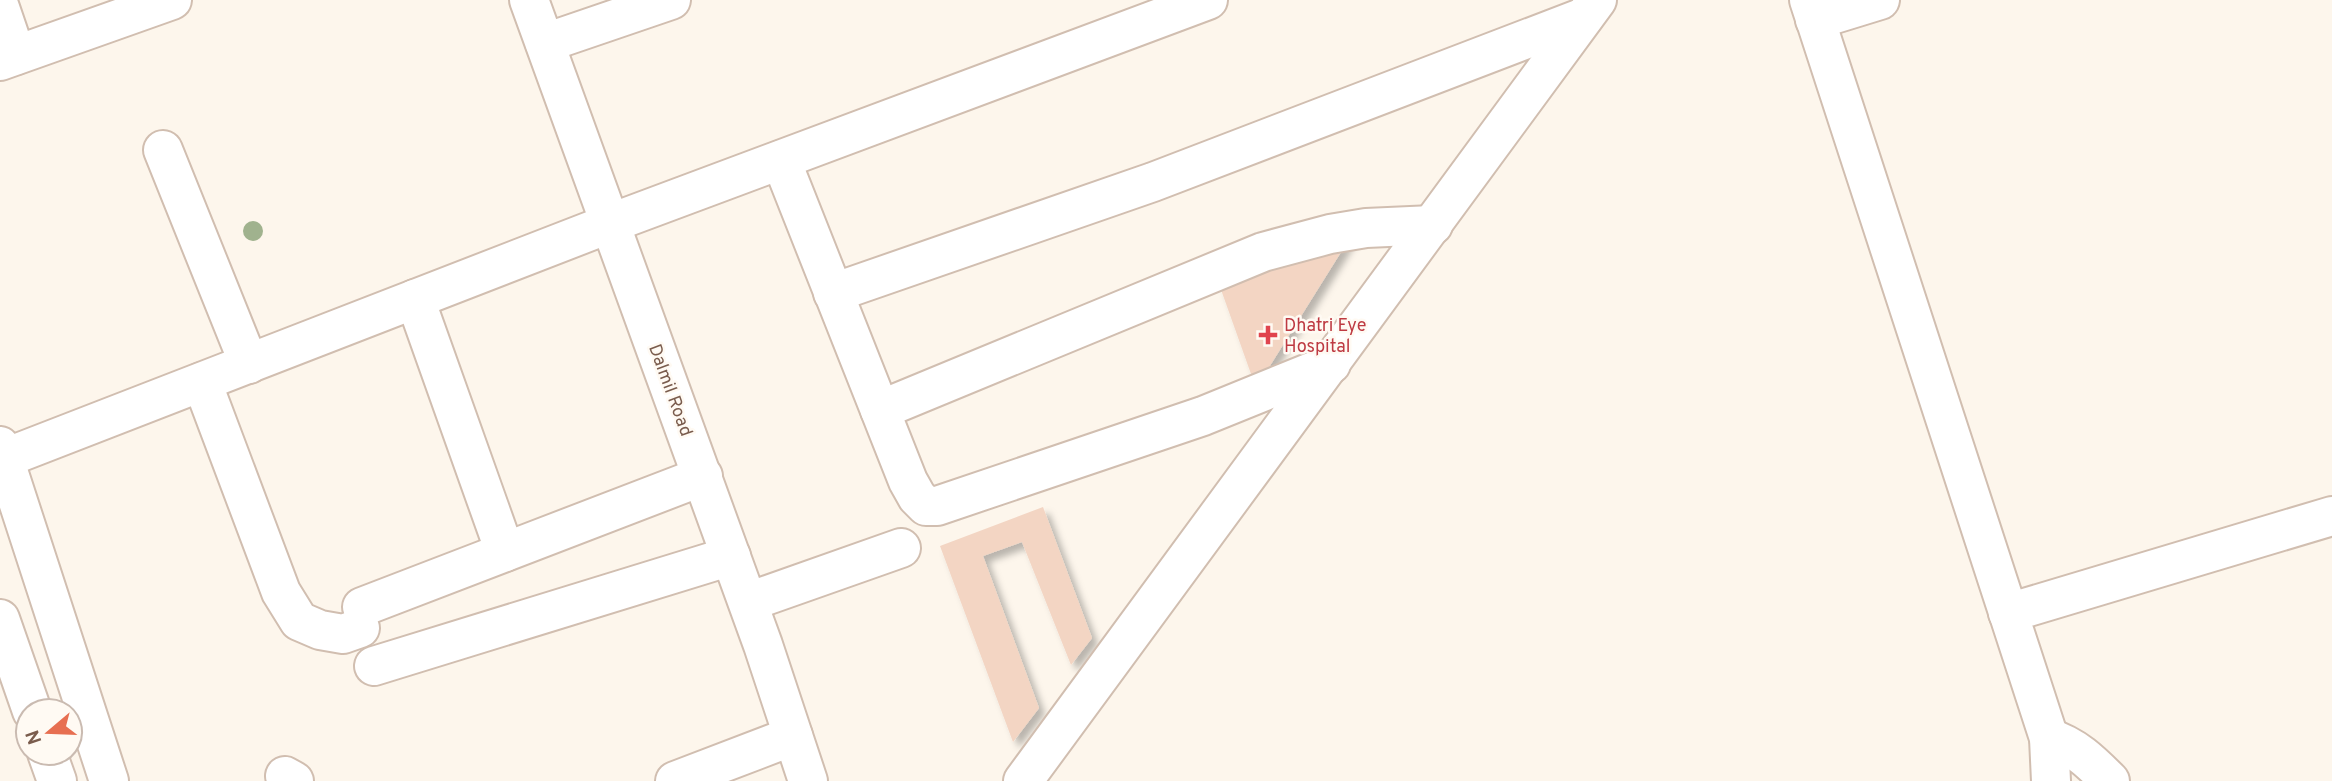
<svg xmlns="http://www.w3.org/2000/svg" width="2332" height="781" viewBox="0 0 2332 781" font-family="Overpass,sans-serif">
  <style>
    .building { fill: #f3d5c3; filter: url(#shadow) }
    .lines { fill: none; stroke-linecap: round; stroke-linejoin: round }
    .minor-casing { stroke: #d1beb0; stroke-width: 42 }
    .minor { stroke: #fff; stroke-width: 38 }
    .tree { fill: #a0b28e }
    .health-dot { fill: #e0444e; stroke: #fffaf3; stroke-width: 2.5 }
    .labels { text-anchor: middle; stroke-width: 5; stroke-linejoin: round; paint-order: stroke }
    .health-label { font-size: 18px; fill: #be3a42; stroke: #fffaf3; text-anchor: start }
    .street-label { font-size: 18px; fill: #7a5c4d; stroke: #fffaf3 }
  </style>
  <defs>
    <filter id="shadow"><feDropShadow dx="6" dy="6" stdDeviation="3.5" flood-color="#0004"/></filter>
  </defs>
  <rect width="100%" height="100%" fill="#fdf6ec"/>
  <!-- building -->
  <g class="building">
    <polygon points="1351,236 1256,388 1219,284"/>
    <polygon points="1043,507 1092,638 1071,665 1022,542 983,556 1039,708 1013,742 940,546"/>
  </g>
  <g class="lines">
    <!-- minor casing -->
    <g class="minor-casing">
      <g id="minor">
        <polyline points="529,0 763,645 808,781"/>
        <polyline points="1809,0 2049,738 2051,781"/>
        <polyline points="0,8 16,55"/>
        <polyline points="1815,20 1880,0"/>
        <polyline points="545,43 671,0"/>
        <polyline points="0,61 172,0"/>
        <polyline points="163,150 249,364"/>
        <polyline points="781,160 908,481 917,497 926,506 937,506 1203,416 1331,364"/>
        <polyline points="833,293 1153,182 1584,17"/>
        <polyline points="415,299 505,552"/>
        <polyline points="202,382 281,592 299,621 320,630 343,634 360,628"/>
        <polyline points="880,410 1263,252 1330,234 1366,228 1433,225"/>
        <polyline points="0,446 109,781"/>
        <polyline points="0,460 611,223 1208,0"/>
        <polyline points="748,602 901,548"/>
        <polyline points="362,607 703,476"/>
        <polyline points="2008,613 2332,516"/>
        <polyline points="0,619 32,711"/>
        <polyline points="374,666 731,556"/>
        <path d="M2049,738C2075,746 2091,762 2110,781"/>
        <polyline points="47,753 57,781"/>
        <polyline points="285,776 294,781"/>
        <polyline points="675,781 793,736"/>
        <polyline points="1023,781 1597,0"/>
      </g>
    </g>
    <!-- minor -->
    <use href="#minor" class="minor"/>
  </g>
  <!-- trees -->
  <circle class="tree" cx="253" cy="231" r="10"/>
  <!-- markers -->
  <path class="health-dot" d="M1264.5 324.5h7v7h7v7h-7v7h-7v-7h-7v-7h7z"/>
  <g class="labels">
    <!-- health labels -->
    <g class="health-label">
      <text x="1284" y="331">Dhatri Eye<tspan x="1284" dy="21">Hospital</tspan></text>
    </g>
    <!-- street labels -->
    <g class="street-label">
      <text transform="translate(671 390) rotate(70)" y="6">Dalmil Road</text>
    </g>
  </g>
  <!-- north arrow -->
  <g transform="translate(49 732) rotate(251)"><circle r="33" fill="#fffaf3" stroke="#cabbb1" stroke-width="2"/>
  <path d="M0-5L12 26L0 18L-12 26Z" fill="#e76f51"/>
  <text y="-10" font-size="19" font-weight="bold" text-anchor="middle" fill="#7a5c4d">N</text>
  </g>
</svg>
